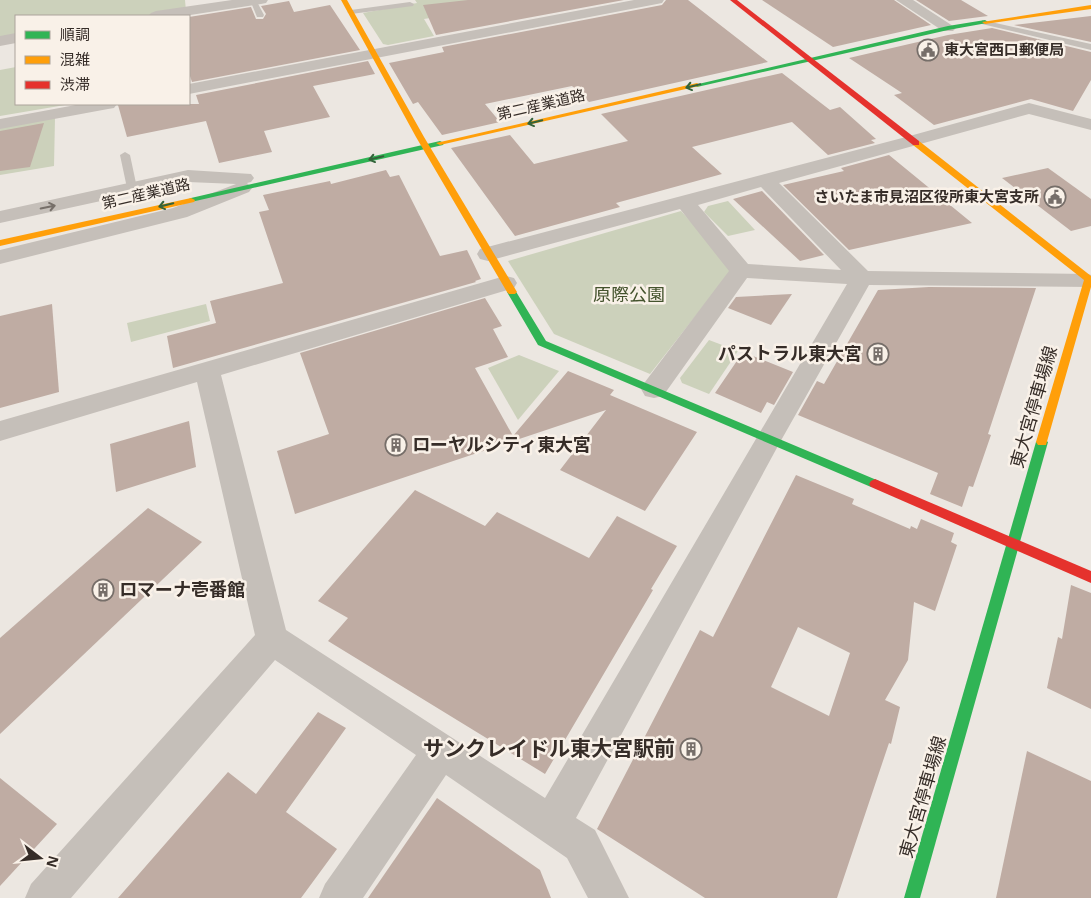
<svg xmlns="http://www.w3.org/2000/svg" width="1091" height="898" viewBox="0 0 1091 898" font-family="'Open Sans','Noto Sans JP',sans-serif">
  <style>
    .green { fill: #ccd1bb }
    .building { fill: #bfaca3; fill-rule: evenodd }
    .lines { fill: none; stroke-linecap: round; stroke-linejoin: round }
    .lane { fill: #c5bfb9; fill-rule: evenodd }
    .street { fill: #c5bfb9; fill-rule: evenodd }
    .fast { fill: #30b455; fill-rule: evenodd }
    .slow { fill: #ff9f0a; fill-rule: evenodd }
    .jam { fill: #e5322d; fill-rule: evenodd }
    .oneway { stroke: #34633a }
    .oneway2 { stroke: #766f69 }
    .labels { text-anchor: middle; stroke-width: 5; stroke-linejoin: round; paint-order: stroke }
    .far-poi-label { font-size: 15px; font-weight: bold; fill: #362d28; stroke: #f9f1e8; text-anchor: start }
    .far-street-label { font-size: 15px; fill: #362d28; stroke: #f9f1e8 }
    .park-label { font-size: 18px; fill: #44532d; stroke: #f9f1e8 }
    .poi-label { font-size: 18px; font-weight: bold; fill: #362d28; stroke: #f9f1e8; text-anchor: start }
    .street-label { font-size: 18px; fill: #362d28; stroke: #f9f1e8 }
    .near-poi-label { font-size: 21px; font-weight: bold; fill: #362d28; stroke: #f9f1e8; text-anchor: end }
  </style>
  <rect width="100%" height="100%" fill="#ece7e1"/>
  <!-- green -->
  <g class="green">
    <polygon points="0,0 185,0 186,11 156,16 16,16 16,38 0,41"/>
    <polygon points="415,0 541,0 424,19 434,36 388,45 383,44 363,13 417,3"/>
    <polygon points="16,67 16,104 71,104 0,116 0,70"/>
    <polygon points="55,118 54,166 0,175 0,128"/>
    <polygon points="728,201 755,230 728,236 704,212 708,206"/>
    <polygon points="681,211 733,268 650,374 554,334 508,261"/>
    <polygon points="206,304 210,321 131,342 127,323"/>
    <polygon points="709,340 738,351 709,394 682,383 680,378"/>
    <polygon points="519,355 559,371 518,420 488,368"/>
  </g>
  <!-- building -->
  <g class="building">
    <polygon points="468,0 624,0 436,35 423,5"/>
    <polygon points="666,0 688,0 768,62 589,102 572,86 485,104 500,122 442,135 418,102 413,104 389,63 444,52 442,47 662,5"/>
    <polygon points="762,0 894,0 931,25 833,47"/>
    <polygon points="916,0 961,0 988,16 949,21"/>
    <polygon points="289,1 294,12 330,5 360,50 192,82 189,73 189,17 251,7 256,19 263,19 266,14 261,6"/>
    <polygon points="1091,16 1091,42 1014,25"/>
    <polygon points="992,28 1091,52 1091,80 1073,111 1031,99 934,125 894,95 902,93 849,58 948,35"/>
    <polygon points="368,61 375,74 313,86 330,117 264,131 272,152 219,163 206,121 127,137 118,105 119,104 199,104 196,95"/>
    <polygon points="782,73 830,110 840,107 876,139 871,140 875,143 828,155 792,122 692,147 722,174 616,203 620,207 515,236 451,148 510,135 534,164 628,141 601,114"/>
    <polygon points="44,123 30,167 0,171 0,131"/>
    <polygon points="889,155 972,223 849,250 783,185 844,171 841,168"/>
    <polygon points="1048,168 1091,199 1091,226 1071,231 1002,178"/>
    <polygon points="386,170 390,177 399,175 440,256 467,250 481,279 475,281 476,282 173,368 167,336 216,323 210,301 283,283 259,212 269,210 263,195 330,181 331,184"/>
    <polygon points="762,191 824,255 800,261 733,199"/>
    <polygon points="929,287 1036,288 988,434 991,435 973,487 969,486 962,507 930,494 938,473 798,415 817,381 824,384 878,290"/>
    <polygon points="792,294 771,325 728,308 736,297"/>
    <polygon points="485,298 502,326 493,329 508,357 475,368 513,436 568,371 614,390 610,395 697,432 645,511 560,470 606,410 295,514 277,451 329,434 300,353"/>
    <polygon points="52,304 59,392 0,408 0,316"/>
    <polygon points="743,352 793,372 774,405 767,402 761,413 715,393"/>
    <polygon points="189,421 196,467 116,492 110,444"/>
    <path d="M796,475L854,499L852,504L910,529L911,526L917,529L921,519L954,533L951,542L957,545L935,611L914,602L908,660L885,700L900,707L891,744L889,743L837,898H705L597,829L700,630L713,637ZM798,627L850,653L829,716L771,687Z"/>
    <polygon points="415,490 485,526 497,512 589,558 617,516 677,546 651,589 653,590 545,774 328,641 348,618 318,601"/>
    <polygon points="148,508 202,542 0,734 0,638"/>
    <polygon points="1071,585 1091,593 1091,709 1047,688 1058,637 1062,639"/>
    <polygon points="318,712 346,728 286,812 337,849 301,898 118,898 228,772 256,794"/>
    <polygon points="1027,751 1091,781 1091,898 996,898"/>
    <polygon points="0,778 57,824 0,886"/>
    <polygon points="437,798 540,870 551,898 368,898"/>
  </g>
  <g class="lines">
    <!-- lane -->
    <g class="lane">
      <polygon points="250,0 256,0 264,15 263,17 257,17"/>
      <polygon points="410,2 414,4 413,6 351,14 347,12 351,10"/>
      <polygon points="982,20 1091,44 1091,50 982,24"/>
      <polygon points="125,152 130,155 137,188 132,191 127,188 120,155"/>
    </g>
    <!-- street -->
    <g class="street">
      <polygon points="232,0 268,0 266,3 261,4 184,16 148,16 151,13 156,11"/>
      <polygon points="634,0 664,0 662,3 657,4 189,94 189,84"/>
      <polygon points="896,0 913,0 956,28 953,31 943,31"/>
      <polygon points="16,33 16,43 0,46 0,36"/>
      <path d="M1029,103L1091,119V130L1029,114L779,183L868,271L1088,274L1091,275V287L869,285L779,444L576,818L595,830L629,898H588L567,858L446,775L363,898H319L325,884L416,755L275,660L71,898H25L31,884L255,635L197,382L0,441V421L498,278L506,276L514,278L517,283L514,288L221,375L286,630L545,798L847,284L747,278L663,396L654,398L645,396L641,389L645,382L729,271L680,209L488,261L480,259L477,254L480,249L906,137ZM761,187L841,270L748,264L698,205Z"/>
      <polygon points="81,104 117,104 114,108 108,109 0,129 0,119"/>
      <polygon points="188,170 251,174 254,178 251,182 247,183 252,188 249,192 187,217 0,264 0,250 173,208 236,184 188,182 0,223 0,211"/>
    </g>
    <!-- fast -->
    <g class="fast">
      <polygon points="985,20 988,22 987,23 948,30 697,87 694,85 948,26"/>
      <polygon points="440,141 444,143 443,145 191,202 187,200 191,198"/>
      <polygon points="512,289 515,290 546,341 879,481 881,484 879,487 871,487 538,345 507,292"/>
      <polygon points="1042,438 1048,442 920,898 904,898 1036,442"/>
    </g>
    <!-- slow -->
    <g class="slow">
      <polygon points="341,0 347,0 424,137 517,292 515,294 509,294 507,292 416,137"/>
      <polygon points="1091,5 1091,9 985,24 982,22"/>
      <polygon points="697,83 700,85 699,86 440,145 436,143"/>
      <polygon points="913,141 919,141 1091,276 1091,287 1046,445 1038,445 1036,442 1084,280 913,145"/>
      <polygon points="191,198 195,200 194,202 0,246 0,240"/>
    </g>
    <!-- jam -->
    <g class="jam">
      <polygon points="730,0 737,0 919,141 919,145 913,145"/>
      <polygon points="875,479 1091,571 1091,583 871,487 869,484 871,481"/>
    </g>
  </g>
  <!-- one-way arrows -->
  <defs><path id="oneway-shaft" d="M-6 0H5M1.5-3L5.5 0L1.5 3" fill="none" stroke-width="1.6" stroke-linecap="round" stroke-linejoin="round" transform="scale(1.25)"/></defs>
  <g class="oneway">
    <use href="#oneway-shaft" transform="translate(693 86) rotate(167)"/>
    <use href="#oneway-shaft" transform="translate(535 122) rotate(167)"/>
    <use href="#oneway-shaft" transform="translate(376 158) rotate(167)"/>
    <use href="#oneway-shaft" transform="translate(166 205) rotate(167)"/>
  </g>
  <use class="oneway2" href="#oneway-shaft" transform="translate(48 207) rotate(-12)"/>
  <!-- icons -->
  <defs>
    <g id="civic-ring" transform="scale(1.125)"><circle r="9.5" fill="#f9f1e8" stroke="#766e69" stroke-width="1.5"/><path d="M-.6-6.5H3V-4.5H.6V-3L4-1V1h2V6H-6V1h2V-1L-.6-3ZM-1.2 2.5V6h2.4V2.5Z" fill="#766e69"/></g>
    <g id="building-ring" transform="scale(1.125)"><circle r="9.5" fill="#f9f1e8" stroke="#766e69" stroke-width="1.5"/><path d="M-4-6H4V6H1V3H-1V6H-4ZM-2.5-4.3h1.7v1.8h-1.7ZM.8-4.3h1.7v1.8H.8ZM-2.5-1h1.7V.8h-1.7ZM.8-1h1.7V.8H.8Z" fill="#766e69"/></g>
  </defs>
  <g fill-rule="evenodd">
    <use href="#civic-ring" x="928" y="50"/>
    <use href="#civic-ring" x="1055" y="197"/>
    <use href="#building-ring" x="878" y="354"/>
    <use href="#building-ring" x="396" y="445"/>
    <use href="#building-ring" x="103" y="590"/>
    <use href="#building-ring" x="691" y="749"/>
  </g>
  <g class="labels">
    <!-- far-poi labels -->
    <g class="far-poi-label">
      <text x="944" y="55">東大宮西口郵便局</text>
      <text x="1039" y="202" text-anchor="end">さいたま市見沼区役所東大宮支所</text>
    </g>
    <!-- far-street labels -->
    <g class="far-street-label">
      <text transform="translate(541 105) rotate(-13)" y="5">第二産業道路</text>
      <text transform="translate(146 194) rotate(-13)" y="5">第二産業道路</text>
    </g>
    <!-- park labels -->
    <g class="park-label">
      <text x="629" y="301">原際公園</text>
    </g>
    <!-- poi labels -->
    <g class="poi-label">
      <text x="862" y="360" text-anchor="end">パストラル東大宮</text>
      <text x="412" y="451">ローヤルシティ東大宮</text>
      <text x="119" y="596">ロマーナ壱番館</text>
    </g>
    <!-- street labels -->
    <g class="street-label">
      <text transform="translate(1034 407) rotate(-74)" y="6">東大宮停車場線</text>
      <text transform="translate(923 797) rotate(-74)" y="6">東大宮停車場線</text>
    </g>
    <!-- near-poi labels -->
    <g class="near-poi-label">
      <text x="675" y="756">サンクレイドル東大宮駅前</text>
    </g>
  </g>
  <!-- legend -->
  <rect x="15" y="15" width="175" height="90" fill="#f9f1e8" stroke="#aba39b"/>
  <rect x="25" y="31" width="25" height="8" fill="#30b455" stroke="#aba39b"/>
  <text x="60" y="40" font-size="15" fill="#362d28">順調</text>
  <rect x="25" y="56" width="25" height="8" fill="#ff9f0a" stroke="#aba39b"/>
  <text x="60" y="65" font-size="15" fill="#362d28">混雑</text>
  <rect x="25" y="81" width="25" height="8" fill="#e5322d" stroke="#aba39b"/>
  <text x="60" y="90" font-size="15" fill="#362d28">渋滞</text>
  <!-- north arrow -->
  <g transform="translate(40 858) rotate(106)" stroke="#f9f1e8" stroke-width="4" paint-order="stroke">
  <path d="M0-4L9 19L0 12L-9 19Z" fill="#362d28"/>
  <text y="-8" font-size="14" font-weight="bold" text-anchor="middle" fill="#362d28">N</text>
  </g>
</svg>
